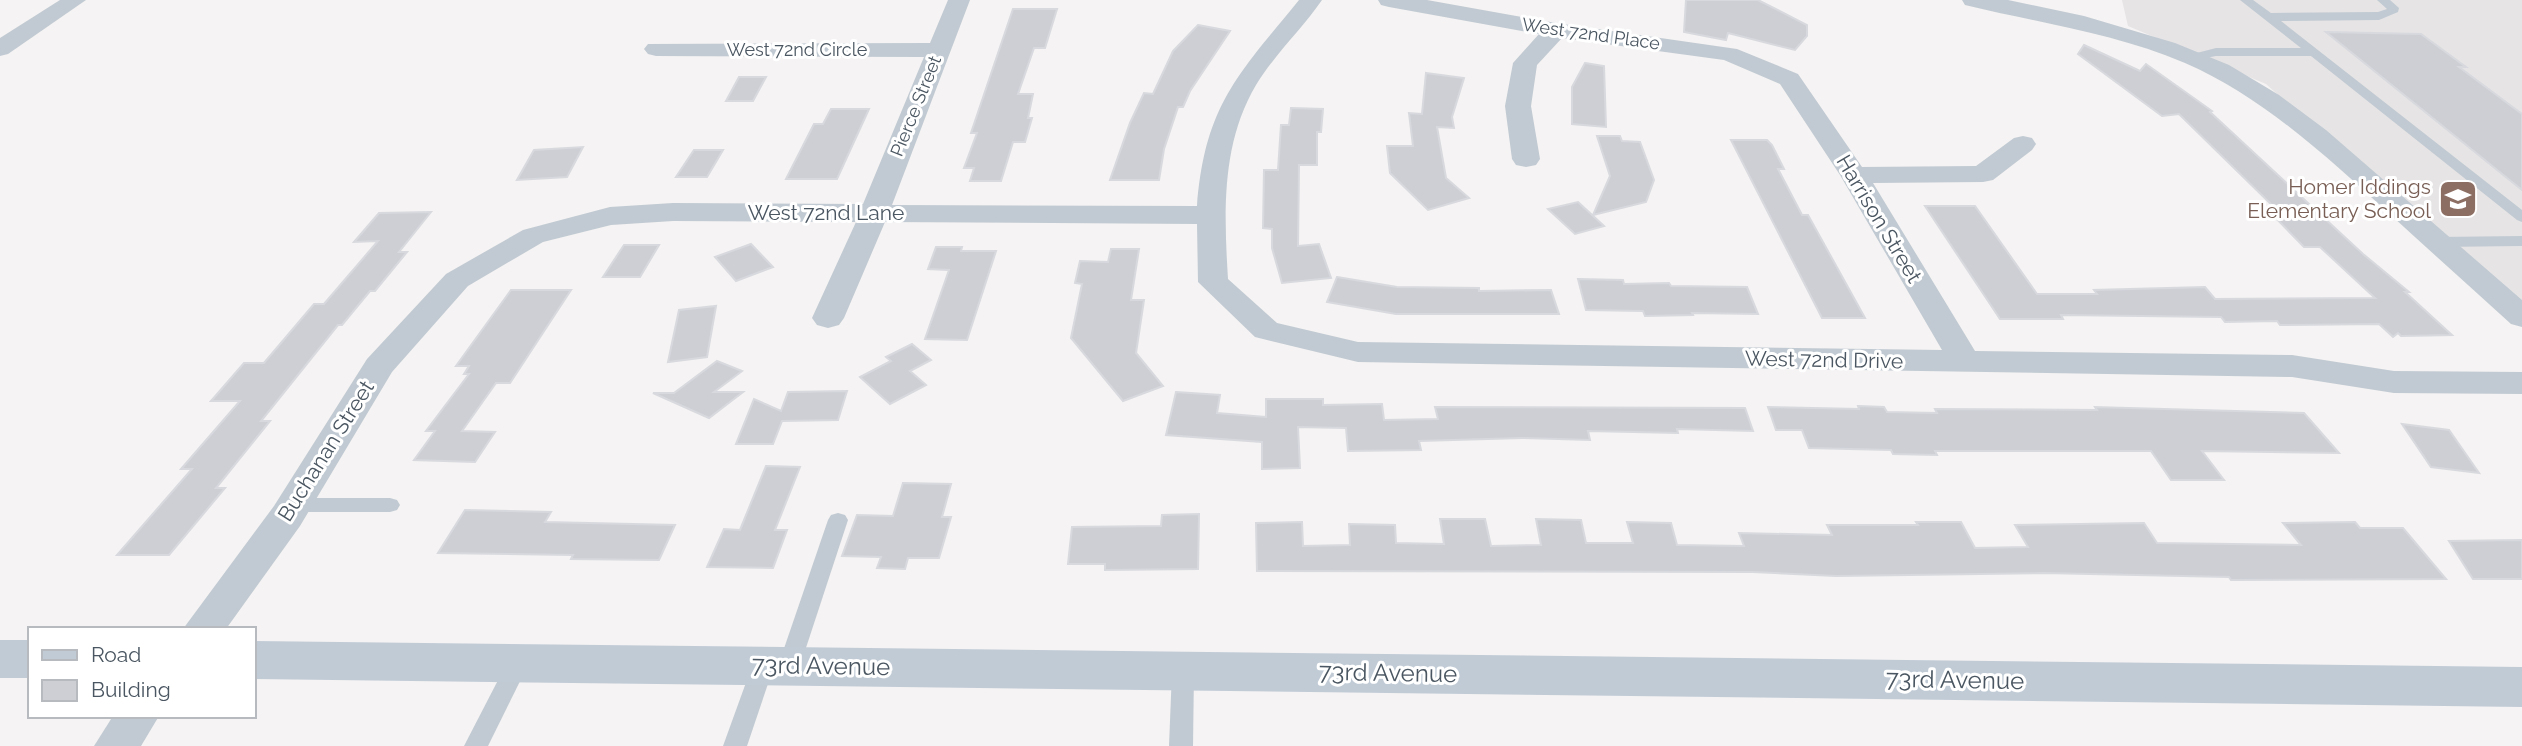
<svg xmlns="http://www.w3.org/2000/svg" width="2522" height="746" viewBox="0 0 2522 746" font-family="Raleway,sans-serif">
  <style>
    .education { fill: #e6e4e5 }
    .building { fill: #cdcfd5; stroke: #d7d9de; stroke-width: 2 }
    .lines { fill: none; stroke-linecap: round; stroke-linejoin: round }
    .lane { fill: #c1cad2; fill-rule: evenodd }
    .street { fill: #c1cad2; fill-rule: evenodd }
    .secondary { fill: #c1cbd6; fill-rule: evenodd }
    .labels { text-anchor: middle; stroke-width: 6; stroke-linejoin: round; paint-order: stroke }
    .far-street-label { font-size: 18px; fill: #4a5661; stroke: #fff }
    .education-label { font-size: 21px; fill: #785e54; stroke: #fff; text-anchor: end }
    .street-label { font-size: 21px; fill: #4a5661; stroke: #fff }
    .near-street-label { font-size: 24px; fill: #4a5661; stroke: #fff }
  </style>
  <rect width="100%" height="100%" fill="#f5f3f3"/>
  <!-- education -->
  <polygon class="education" points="2122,0 2522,0 2522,314 2266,84 2128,26"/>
  <!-- building -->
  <g class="building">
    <polygon points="1686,0 1758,0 1807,25 1807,36 1795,50 1728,33 1726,40 1684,32"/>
    <polygon points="1013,9 1057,9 1045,48 1034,48 1018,94 1033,94 1028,118 1032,118 1025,142 1013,142 1001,181 970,181 974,168 964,168 977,133 971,133"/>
    <polygon points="1198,25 1230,31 1190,91 1183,107 1178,107 1164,149 1159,180 1110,180 1130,123 1144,93 1153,94 1173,51"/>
    <polygon points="2326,32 2421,34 2466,67 2459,67 2522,114 2522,190"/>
    <polygon points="2084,45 2140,71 2146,64 2212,111 2210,112 2363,254 2409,292 2405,292 2452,335 2401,336 2398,333 2393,337 2379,324 2280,325 2277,321 2225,322 2221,317 2061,315 2063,319 2000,319 1925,206 1975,206 2037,294 2097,294 2094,290 2205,287 2215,299 2375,298 2320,247 2304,247 2270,212 2279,212 2179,114 2162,116 2078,54"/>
    <polygon points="1585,63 1604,66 1606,127 1572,124 1572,87"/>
    <polygon points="1426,73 1464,78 1452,117 1454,128 1437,127 1446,178 1469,198 1428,210 1390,173 1387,146 1413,146 1409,113 1422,114"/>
    <polygon points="739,77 766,77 753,101 726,101"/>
    <polygon points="1291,108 1323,109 1321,132 1317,132 1317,165 1299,165 1298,246 1319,244 1331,278 1282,283 1272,248 1272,229 1263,228 1264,170 1278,170 1281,125 1289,125"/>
    <polygon points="831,109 869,109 837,179 786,179 814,124 823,124"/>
    <polygon points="1597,136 1620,136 1622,141 1640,142 1654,180 1646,202 1593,215 1610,176"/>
    <polygon points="1731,140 1767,140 1772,145 1784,169 1778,169 1802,215 1808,215 1865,318 1822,318"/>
    <polygon points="583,147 567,177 517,180 534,150"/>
    <polygon points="694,150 723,150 707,177 676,177"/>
    <polygon points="1578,202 1604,226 1575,234 1548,209"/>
    <polygon points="431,212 399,252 407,252 375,291 370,291 342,325 338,325 261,421 270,421 216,488 225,488 169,555 117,555 192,469 181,469 240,401 211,401 244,363 264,363 314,304 324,304 378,241 354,242 379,213"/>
    <polygon points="751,244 773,267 736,281 715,257"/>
    <polygon points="624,245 659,245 640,277 603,277"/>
    <polygon points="936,247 962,247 961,251 996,251 967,340 925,339 949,270 928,269"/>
    <polygon points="1111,249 1139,249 1131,300 1144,300 1136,353 1163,386 1123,401 1071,338 1082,284 1075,283 1080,261 1108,262"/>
    <polygon points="1337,277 1397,287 1479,288 1479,291 1551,290 1559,314 1396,314 1327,302"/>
    <polygon points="1578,279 1623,280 1624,284 1669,283 1671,286 1747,287 1758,314 1692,313 1693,315 1645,316 1643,311 1586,310"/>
    <polygon points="511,290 571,290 510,383 496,383 462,431 495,432 475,462 414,460 435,431 426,431 469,374 464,374 469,366 456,366"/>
    <polygon points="716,306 707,357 668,362 679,310"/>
    <polygon points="912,344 931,360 910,371 926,385 890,404 860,377 891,361 886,357"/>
    <polygon points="717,361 742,371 714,392 743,392 709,418 653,393 674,393"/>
    <polygon points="847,391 838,420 782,421 773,444 736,444 754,399 781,411 788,392"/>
    <polygon points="1176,392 1220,395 1217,413 1266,417 1266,399 1323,399 1323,405 1382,404 1384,420 1438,419 1435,407 1745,408 1753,431 1677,429 1678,433 1588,431 1590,440 1522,438 1419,441 1421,450 1348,451 1346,428 1298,427 1300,468 1262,469 1262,442 1166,435"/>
    <polygon points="1858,406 1884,407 1887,412 1937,413 1935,409 2097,410 2095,407 2304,413 2339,453 2202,451 2224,480 2171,480 2151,451 1935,451 1937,455 1893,454 1891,450 1809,448 1802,430 1776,430 1768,407 1859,409"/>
    <polygon points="2402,424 2449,430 2479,473 2431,467"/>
    <polygon points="766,466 800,467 775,530 787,530 773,568 707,567 724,529 740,530"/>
    <polygon points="903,483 951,484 942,517 951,517 939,558 908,558 905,569 877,568 881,557 842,556 857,515 893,516"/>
    <polygon points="465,510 551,512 545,522 675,525 659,560 571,559 573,555 438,553"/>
    <polygon points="1199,514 1198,569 1105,570 1105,564 1068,564 1072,527 1161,526 1162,515"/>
    <polygon points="1440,519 1485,519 1491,546 1541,545 1536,519 1581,520 1586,543 1633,543 1627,522 1671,523 1677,545 1744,546 1739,533 1832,535 1827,525 1918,525 1916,522 1961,522 1975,548 2028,547 2015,525 2144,523 2157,543 2301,545 2283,523 2355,522 2360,528 2403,528 2446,579 2231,580 2229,577 2044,573 1836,576 1753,572 1257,571 1256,523 1302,522 1303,546 1350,545 1349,524 1395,525 1396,543 1444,544"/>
    <polygon points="2522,540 2522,579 2473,579 2449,541"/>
  </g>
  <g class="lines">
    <!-- lane -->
    <g class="lane">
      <polygon points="2240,0 2253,0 2271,13 2378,12 2387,9 2377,0 2390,0 2399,8 2398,12 2379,20 2281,21 2522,210 2522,222 2517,220 2311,56 2216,56 2189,61 2189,55 2216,48 2301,48"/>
      <polygon points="2522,236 2522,246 2438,247 2430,242 2438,237"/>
      <polygon points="292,498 390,498 397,500 400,505 397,510 390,512 292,512 285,510 282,505 285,500"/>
      <polygon points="838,513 845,515 848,520 800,666 797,672 789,675 781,672 778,666 828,520 831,515"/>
      <polygon points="518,654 526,657 529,663 488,746 464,746 510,657"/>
      <polygon points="763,657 771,660 774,666 747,746 723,746 752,666 755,660"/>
      <polygon points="1183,662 1191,665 1194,671 1193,746 1169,746 1172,671 1175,665"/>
    </g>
    <!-- street -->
    <g class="street">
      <polygon points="60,0 86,0 8,54 0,56 0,38"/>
      <path d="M948,0H970L892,205L1197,206C1205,105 1238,75 1299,0H1322C1302,29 1275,54 1256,85C1221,144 1224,214 1228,279L1277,323L1358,342L1942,350L1840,175L1780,84L1724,60L1562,38L1537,65L1531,106L1540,159L1536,165L1526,167L1516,165L1512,159L1505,106L1513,63L1539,34L1389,7L1381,5L1378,0H1427L1556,23L1737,49L1798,74L1862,167L1976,166L2014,138L2023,136L2032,138L2036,144L2032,150L1993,180L1983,182L1873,183L1975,351L2292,355L2394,371L2522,372V394L2394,393L2292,377L1358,362L1255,337L1198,282L1197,224L885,222L844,318L839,325L828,328L817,325L812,318L856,222L673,221L611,225L543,242L468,286L392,372L300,526L226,629H183L274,506L367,359L446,274L523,230L610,207L673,203L863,204L924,57L656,56L648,54L644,49L648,44L930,43Z"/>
      <path d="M1962,0H2008L2084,16L2175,43L2229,65L2279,95L2326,130L2522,300V327L2511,324C2472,288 2432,253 2393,217C2329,159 2265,98 2185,63C2114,33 2039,23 1965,5Z"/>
      <polygon points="113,716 159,716 141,746 94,746"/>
    </g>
    <!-- secondary -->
    <g class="secondary">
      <rect x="0" y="640" width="30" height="38"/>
      <polygon points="254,641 2522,667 2522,707 254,679"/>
    </g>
  </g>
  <!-- icons -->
  <defs>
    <g id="school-square" transform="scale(2.0125)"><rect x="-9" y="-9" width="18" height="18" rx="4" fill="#8d6e63" stroke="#fff"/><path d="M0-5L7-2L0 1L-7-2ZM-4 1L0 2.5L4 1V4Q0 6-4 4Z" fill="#fff"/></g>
  </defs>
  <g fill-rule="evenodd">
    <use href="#school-square" x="2458" y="199"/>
  </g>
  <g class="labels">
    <!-- far-street labels -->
    <g class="far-street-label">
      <text transform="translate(1591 34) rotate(8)" y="6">West 72nd Place</text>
      <text x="797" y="56">West 72nd Circle</text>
      <text transform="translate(916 106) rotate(-68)" y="6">Pierce Street</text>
    </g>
    <!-- education labels -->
    <g class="education-label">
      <text x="2431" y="194">Homer Iddings<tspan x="2431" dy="24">Elementary School</tspan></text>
    </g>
    <!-- street labels -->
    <g class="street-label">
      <text x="826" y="220">West 72nd Lane</text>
      <text transform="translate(1879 219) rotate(59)" y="7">Harrison Street</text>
      <text transform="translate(1824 360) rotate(1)" y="7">West 72nd Drive</text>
      <text transform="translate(326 451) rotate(-58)" y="7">Buchanan Street</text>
    </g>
    <!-- near-street labels -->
    <g class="near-street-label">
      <text transform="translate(821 666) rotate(1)" y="8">73rd Avenue</text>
      <text transform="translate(1388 673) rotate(1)" y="8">73rd Avenue</text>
      <text transform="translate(1955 680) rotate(1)" y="8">73rd Avenue</text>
    </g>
  </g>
  <!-- legend -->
  <rect x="28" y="627" width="228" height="91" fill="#ffffff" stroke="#b7bbc0" stroke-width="2"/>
  <rect x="42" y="650" width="35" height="10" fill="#c1cbd6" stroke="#b7bbc0" stroke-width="2"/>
  <text x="91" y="662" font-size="21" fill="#4a5661">Road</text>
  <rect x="42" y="680" width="35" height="21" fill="#cdcfd5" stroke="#b7bbc0" stroke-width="2"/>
  <text x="91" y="697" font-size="21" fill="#4a5661">Building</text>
</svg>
